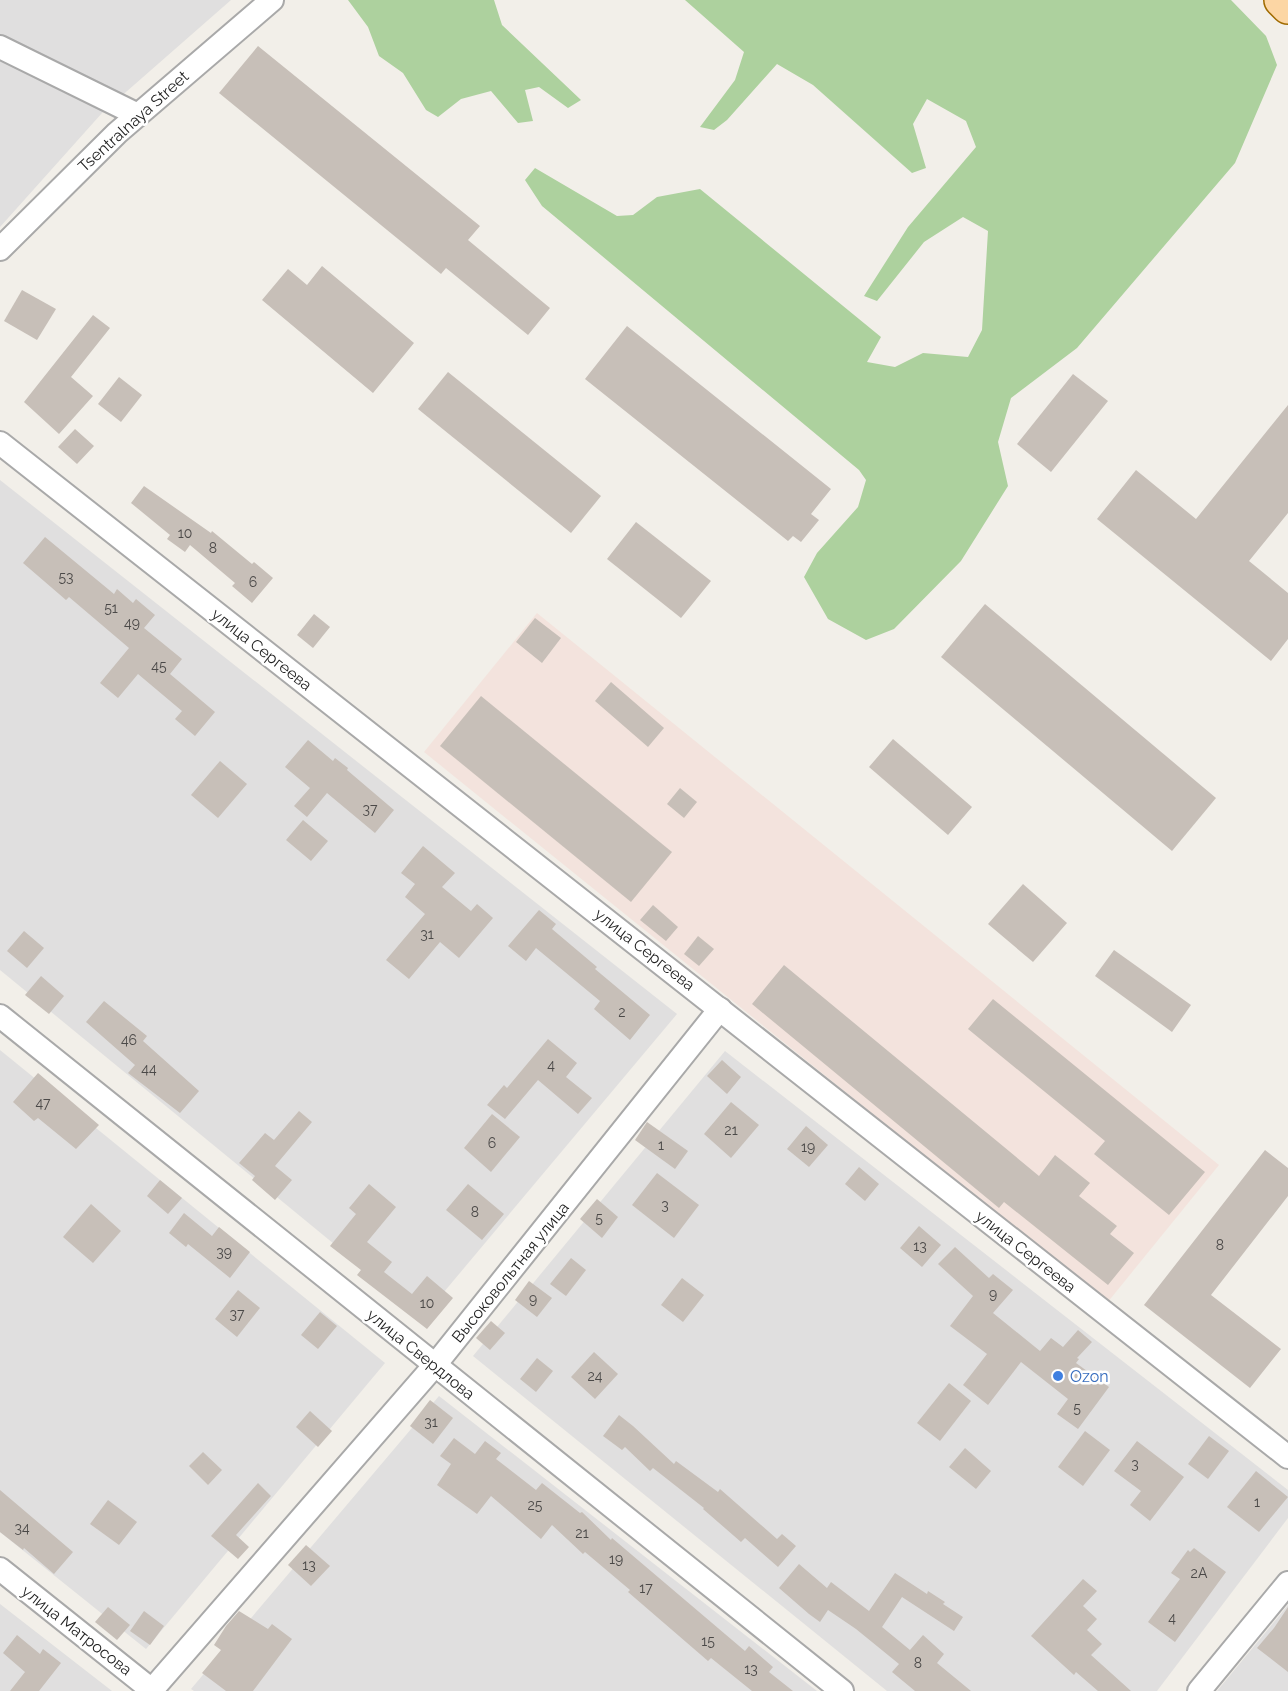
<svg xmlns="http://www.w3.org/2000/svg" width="1288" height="1691" viewBox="0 0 1288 1691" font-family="Raleway,sans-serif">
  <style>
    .residential { fill: #e0dfdf }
    .military { fill: #f3e3dd }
    .forest { fill: #add19e }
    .building { fill: #c7bfb8 }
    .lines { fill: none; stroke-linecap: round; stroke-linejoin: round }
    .street-casing { stroke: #a9a9a9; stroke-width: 26 }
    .primary-casing { stroke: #a06b00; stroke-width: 36 }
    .street { stroke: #fff; stroke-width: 22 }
    .primary { stroke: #fcd6a4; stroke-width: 33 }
    .shop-dot { fill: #3f7fe0; stroke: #fff; stroke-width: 2 }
    .labels { text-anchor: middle; stroke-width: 5; stroke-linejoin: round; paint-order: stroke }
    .number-label { font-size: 14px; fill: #4b4948 }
    .street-label { font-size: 16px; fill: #222; stroke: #fff }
    .shop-label { font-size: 16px; fill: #366cbe; stroke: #fff; text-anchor: start }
  </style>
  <rect width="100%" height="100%" fill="#f2efe9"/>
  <!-- residential -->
  <g class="residential">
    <polygon points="0,0 231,0 102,113 0,227"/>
    <polygon points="0,480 677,1014 423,1317 0,970"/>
    <polygon points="0,1050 385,1363 146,1649 0,1532"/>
    <polygon points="725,1051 1288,1490 1288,1518 1157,1691 887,1691 473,1356"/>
    <polygon points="439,1396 817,1691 194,1691 191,1689"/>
    <polygon points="0,1604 112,1691 0,1691"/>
    <polygon points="1288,1605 1288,1691 1217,1691"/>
  </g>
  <!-- military -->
  <polygon class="military" points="537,613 1219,1165 1107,1303 424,752"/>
  <!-- forest -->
  <g class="forest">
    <polygon points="348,0 494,0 502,25 581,100 568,108 539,87 525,90 533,121 518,123 491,91 461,99 438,117 426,110 403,73 379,56 368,27"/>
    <polygon points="685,0 1231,0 1266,36 1277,65 1235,163 1077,348 1011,398 998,442 1008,486 961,561 894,629 866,640 828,619 804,577 817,553 858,507 866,480 859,470 542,206 525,180 535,168 617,216 633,215 657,197 700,189 881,337 867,362 895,367 923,353 968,357 982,330 988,231 963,217 924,242 877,301 864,296 908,227 976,147 966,121 927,99 913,124 926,168 912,173 813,85 777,64 727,120 714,130 700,127 735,80 744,52"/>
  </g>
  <!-- building -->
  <g class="building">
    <polygon points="258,46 480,226 468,240 550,308 528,335 446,268 441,274 219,93"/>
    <polygon points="322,266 414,343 373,393 262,300 288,269 307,285"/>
    <polygon points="22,290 56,309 37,340 4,321"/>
    <polygon points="93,315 110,328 71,377 93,396 59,434 24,402"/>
    <polygon points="627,326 831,489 811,514 819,520 801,542 793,536 788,541 585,379"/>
    <polygon points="448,372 601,496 571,533 418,409"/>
    <polygon points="1073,374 1108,401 1051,472 1017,444"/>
    <polygon points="119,377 142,395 121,422 98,404"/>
    <polygon points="1288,405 1288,513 1249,561 1288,593 1288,639 1271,661 1097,519 1136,470 1196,519"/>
    <polygon points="75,429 94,446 77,464 58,447"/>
    <polygon points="144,486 211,533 212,531 252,564 254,562 273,578 252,603 232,586 235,583 190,545 185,552 167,539 170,535 131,503"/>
    <polygon points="636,522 711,581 681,618 607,559"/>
    <polygon points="45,537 114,594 117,589 133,603 136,599 155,615 144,628 182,659 170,674 215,712 195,736 175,719 182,711 138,674 118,698 100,683 129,648 69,597 66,600 23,563"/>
    <polygon points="985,604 1216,798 1172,851 941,657"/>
    <polygon points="314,614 330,627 313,648 297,635"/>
    <polygon points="535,618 561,638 542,663 516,642"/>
    <polygon points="611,682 664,728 648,747 595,701"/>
    <polygon points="481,696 672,852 631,902 440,746"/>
    <polygon points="893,739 972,807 948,835 869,767"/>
    <polygon points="308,740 333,761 335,758 348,768 347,770 394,810 375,833 327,793 307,817 294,806 310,788 285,767"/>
    <polygon points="220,761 247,784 218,818 191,795"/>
    <polygon points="680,788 697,802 684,818 667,804"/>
    <polygon points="303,820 328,841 311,861 286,840"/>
    <polygon points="423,846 455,873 442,887 471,911 477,904 493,918 459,958 440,942 409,979 386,960 425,914 405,897 415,884 401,873"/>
    <polygon points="1023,884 1067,923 1033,962 988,924"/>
    <polygon points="653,905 678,927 666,941 640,920"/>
    <polygon points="539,910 556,924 552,929 597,967 595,969 650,1015 630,1040 594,1009 600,1001 536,948 526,961 508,946"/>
    <polygon points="24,931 44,948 27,968 7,951"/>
    <polygon points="698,936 714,949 699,966 684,954"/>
    <polygon points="1114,950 1191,1005 1172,1032 1095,976"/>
    <polygon points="784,965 1039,1176 1055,1155 1090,1183 1079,1196 1117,1226 1110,1234 1134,1253 1108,1285 1004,1202 999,1208 752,1004"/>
    <polygon points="41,976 64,996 49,1014 25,995"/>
    <polygon points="993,999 1205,1172 1169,1215 1094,1154 1105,1141 968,1029"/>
    <polygon points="104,1001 147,1036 143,1041 199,1091 180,1113 128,1073 135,1065 86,1022"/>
    <polygon points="548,1039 577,1063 566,1077 592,1098 578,1114 538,1080 505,1119 487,1105 504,1085 507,1088"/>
    <polygon points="722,1060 741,1077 727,1094 707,1076"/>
    <polygon points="38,1073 99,1125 76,1149 38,1118 34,1121 13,1102"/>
    <polygon points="731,1102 759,1125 731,1158 704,1134"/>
    <polygon points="299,1111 312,1122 275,1166 292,1180 275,1200 252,1180 255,1176 239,1163 265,1133 274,1140"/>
    <polygon points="492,1114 520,1137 491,1172 464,1148"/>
    <polygon points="647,1122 688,1151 675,1169 635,1140"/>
    <polygon points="806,1126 828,1145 809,1167 787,1149"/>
    <polygon points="1265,1150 1288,1168 1288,1196 1211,1295 1281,1349 1250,1388 1144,1305"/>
    <polygon points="859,1167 879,1184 865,1201 845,1184"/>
    <polygon points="657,1173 699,1205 674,1238 632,1205"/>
    <polygon points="160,1180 182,1198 168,1214 147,1196"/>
    <polygon points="369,1184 396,1207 367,1242 392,1262 384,1272 412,1294 427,1276 453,1298 427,1329 357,1275 361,1270 330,1246 356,1214 349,1208"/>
    <polygon points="468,1184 504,1214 482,1240 446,1210"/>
    <polygon points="597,1199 618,1217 602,1238 580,1219"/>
    <polygon points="91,1204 121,1231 93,1263 63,1237"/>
    <polygon points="184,1213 212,1236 219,1227 250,1252 230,1278 188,1244 186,1247 169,1233"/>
    <polygon points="919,1226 941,1245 922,1267 900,1248"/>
    <polygon points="955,1247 989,1278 993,1274 1013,1290 993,1313 1040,1351 1051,1338 1063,1347 1078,1330 1092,1342 1077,1358 1079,1359 1076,1363 1109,1387 1078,1429 1057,1414 1068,1399 1021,1362 988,1405 963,1385 987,1354 950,1326 973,1296 938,1264"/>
    <polygon points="571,1258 586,1270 566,1296 550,1284"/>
    <polygon points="682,1278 704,1295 683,1322 661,1305"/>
    <polygon points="529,1281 552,1298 537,1317 515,1300"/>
    <polygon points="238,1290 260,1308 237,1337 215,1319"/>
    <polygon points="320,1312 337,1326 318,1349 301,1335"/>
    <polygon points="491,1321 505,1333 490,1350 476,1338"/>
    <polygon points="594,1352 618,1374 595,1399 571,1377"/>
    <polygon points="537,1358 553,1371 536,1392 520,1379"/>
    <polygon points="949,1383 971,1401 940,1441 917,1423"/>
    <polygon points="430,1400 453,1418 433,1444 410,1426"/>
    <polygon points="310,1411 332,1431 318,1447 296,1427"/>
    <polygon points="619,1415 633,1426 674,1464 676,1461 718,1492 720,1489 777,1539 782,1534 796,1546 778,1567 745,1538 741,1542 703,1509 704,1508 653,1468 650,1471 625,1447 622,1450 603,1436"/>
    <polygon points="1085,1431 1110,1450 1083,1486 1058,1467"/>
    <polygon points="1209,1436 1229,1451 1208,1479 1188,1464"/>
    <polygon points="454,1438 475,1454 485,1441 501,1453 496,1459 536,1490 542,1483 580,1513 582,1512 611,1540 612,1538 745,1651 749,1646 773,1667 769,1672 793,1691 752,1691 711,1658 708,1661 628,1592 630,1590 585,1552 583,1554 552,1525 541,1539 491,1496 477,1514 437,1485 451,1464 440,1456"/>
    <polygon points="1137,1441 1184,1477 1150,1521 1130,1505 1141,1491 1114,1471"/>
    <polygon points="965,1448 991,1471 976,1489 949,1467"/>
    <polygon points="203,1452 222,1470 208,1485 189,1466"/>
    <polygon points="1256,1471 1288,1497 1259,1532 1227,1507"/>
    <polygon points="258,1483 271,1496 236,1535 249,1547 238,1559 211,1536"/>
    <polygon points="0,1490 73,1552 54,1574 24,1548 23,1550 0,1532"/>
    <polygon points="108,1500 137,1522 119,1545 90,1524"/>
    <polygon points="306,1545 330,1566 311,1586 288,1565"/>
    <polygon points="1194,1548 1226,1572 1175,1642 1148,1622 1180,1579 1171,1573 1188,1550 1190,1552"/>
    <polygon points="799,1564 827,1588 831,1582 869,1611 895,1573 927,1594 928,1591 945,1602 943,1604 963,1617 954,1631 902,1597 882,1627 910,1650 923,1635 944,1654 937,1663 971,1691 915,1691 892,1672 899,1664 856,1629 828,1610 820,1622 809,1614 779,1588"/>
    <polygon points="1083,1579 1097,1591 1083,1606 1097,1619 1087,1630 1102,1644 1091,1655 1131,1691 1098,1691 1076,1672 1074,1675 1031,1636"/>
    <polygon points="108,1607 130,1625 117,1640 95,1622"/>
    <polygon points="1288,1607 1288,1672 1257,1648 1274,1628"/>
    <polygon points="144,1611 164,1626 150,1645 130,1631"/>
    <polygon points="239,1611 268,1629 272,1624 292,1639 253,1691 226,1691 202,1673 221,1650 214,1645 226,1626"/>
    <polygon points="17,1635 40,1654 43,1649 61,1663 39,1691 10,1691 25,1672 3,1653"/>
  </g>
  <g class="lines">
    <!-- street casing -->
    <g class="street-casing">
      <g id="street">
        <polyline points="0,47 138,115"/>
        <polyline points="0,249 117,133 272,0"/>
        <polyline points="0,443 1288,1457"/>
        <polyline points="0,1016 842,1691"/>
        <polyline points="0,1569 153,1691"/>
        <polyline points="151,1691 435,1365 720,1009"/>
        <polyline points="1199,1691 1288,1583"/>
      </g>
    </g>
    <!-- primary casing -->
    <g class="primary-casing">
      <polyline id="primary" points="1281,0 1288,7"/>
    </g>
    <!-- street -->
    <use href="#street" class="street"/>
    <!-- primary -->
    <use href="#primary" class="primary"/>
  </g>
  <!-- markers -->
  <circle class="shop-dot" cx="1058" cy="1376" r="6"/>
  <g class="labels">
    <!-- number labels -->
    <g class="number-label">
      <text x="185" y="538">10</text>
      <text x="213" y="553">8</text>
      <text x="66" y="582">53</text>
      <text x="253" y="587">6</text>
      <text x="111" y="613">51</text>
      <text x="132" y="628">49</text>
      <text x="159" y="671">45</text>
      <text x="370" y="814">37</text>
      <text x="427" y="939">31</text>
      <text x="622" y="1017">2</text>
      <text x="129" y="1045">46</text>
      <text x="551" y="1070">4</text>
      <text x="149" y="1074">44</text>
      <text x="43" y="1108">47</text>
      <text x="731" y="1135">21</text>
      <text x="492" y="1148">6</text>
      <text x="661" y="1150">1</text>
      <text x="808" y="1152">19</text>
      <text x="665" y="1210">3</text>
      <text x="475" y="1217">8</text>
      <text x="599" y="1223">5</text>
      <text x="1220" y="1250">8</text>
      <text x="920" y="1251">13</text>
      <text x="224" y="1257">39</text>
      <text x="993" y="1299">9</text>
      <text x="533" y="1304">9</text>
      <text x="427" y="1308">10</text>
      <text x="237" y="1319">37</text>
      <text x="595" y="1381">24</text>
      <text x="1077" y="1413">5</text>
      <text x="431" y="1427">31</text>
      <text x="1135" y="1469">3</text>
      <text x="1257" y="1507">1</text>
      <text x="535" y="1510">25</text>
      <text x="22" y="1533">34</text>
      <text x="582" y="1538">21</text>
      <text x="616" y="1564">19</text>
      <text x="309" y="1570">13</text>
      <text x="1199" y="1578">2А</text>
      <text x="646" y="1593">17</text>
      <text x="1172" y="1623">4</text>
      <text x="708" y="1646">15</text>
      <text x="918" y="1668">8</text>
      <text x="751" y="1674">13</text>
    </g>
    <!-- street labels -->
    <g class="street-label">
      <text transform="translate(133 121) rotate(-42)" y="6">Tsentralnaya Street</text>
      <text transform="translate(262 649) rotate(38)" y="6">улица Сергеева</text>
      <text transform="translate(645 949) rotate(38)" y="6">улица Сергеева</text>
      <text transform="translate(1026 1251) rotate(38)" y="6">улица Сергеева</text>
      <text transform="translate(510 1272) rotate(-51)" y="6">Высоковольтная улица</text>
      <text transform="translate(421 1354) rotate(39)" y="6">улица Свердлова</text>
      <text transform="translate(77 1630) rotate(38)" y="6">улица Матросова</text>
    </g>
    <!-- shop labels -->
    <g class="shop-label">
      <text x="1070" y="1382">Ozon</text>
    </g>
  </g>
</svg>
